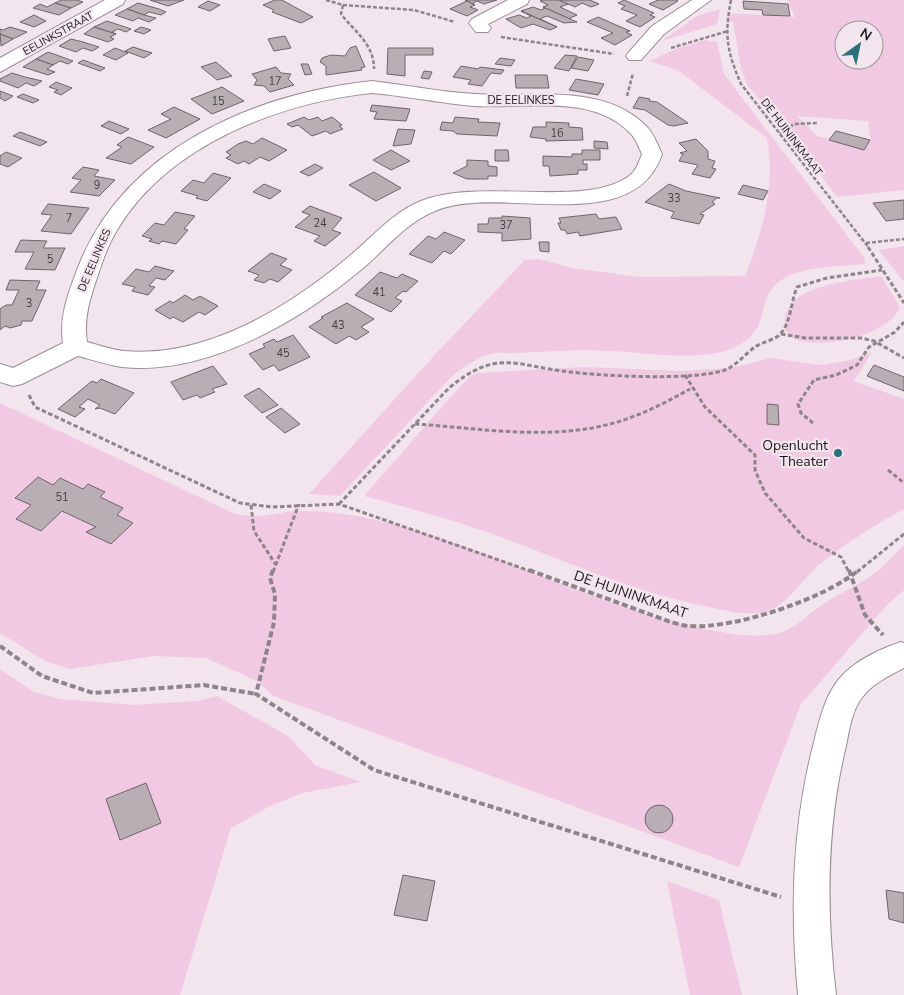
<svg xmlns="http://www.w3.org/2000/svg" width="904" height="995" viewBox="0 0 904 995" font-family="'Nunito Sans',sans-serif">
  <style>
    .green { fill: #f1c9e2; fill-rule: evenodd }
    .building { fill: #baaeb5; stroke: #70646b }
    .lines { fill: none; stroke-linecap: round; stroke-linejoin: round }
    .street-casing { stroke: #9b8f96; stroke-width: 2 }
    .path-far2 { stroke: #8e858a; stroke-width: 2.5; stroke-dasharray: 4 2; stroke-linecap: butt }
    .path-far1 { stroke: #8e858a; stroke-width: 3; stroke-dasharray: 4.5 2.5; stroke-linecap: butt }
    .path { stroke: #8e858a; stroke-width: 4; stroke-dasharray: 6 3; stroke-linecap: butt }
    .street { fill: #fff; fill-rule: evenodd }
    .poi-dot { fill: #28717a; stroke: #f2e5ed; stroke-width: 2 }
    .labels { text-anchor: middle; stroke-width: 4.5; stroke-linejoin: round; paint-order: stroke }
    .far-street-label { font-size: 11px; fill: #1f1a1d; stroke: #f2e5ed }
    .number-label { font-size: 11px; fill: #463f43 }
    .poi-label { font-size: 14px; fill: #1f1a1d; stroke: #f2e5ed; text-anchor: end }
    .street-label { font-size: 14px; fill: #1f1a1d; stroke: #f2e5ed }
  </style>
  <rect width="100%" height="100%" fill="#f2e5ed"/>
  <!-- green -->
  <g class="green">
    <path d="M787,0H904V190L837,197L816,169L796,150L777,121L748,86L741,69L733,22L727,21L728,13L795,17ZM844,30H874V60H844ZM797,116L868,121L871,141L819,137Z"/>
    <polygon points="720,9 717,24 662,41 697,16"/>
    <path d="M705,40L717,42L724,74L865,259V264C837,267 795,265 774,286C764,297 764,311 759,324C752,340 734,350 717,353C682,359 645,353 611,351C580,349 551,351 520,353C511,354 499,351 490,354C475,359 463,367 451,377L340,496L309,494L430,360L525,260L538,259L573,268L639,277L745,276C762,234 776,185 767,138L679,71L650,61L678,48Z"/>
    <polygon points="904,246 904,282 879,250"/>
    <path d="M881,276L900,307C889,336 819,351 793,338C785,334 784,327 785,319C790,283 853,281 881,276Z"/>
    <path d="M872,352L854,381L904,399V509C874,525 845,544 819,565C801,580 789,605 765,612C748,616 727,611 709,607C636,593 568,562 498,536C454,520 409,508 364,496L455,392L470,376L478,373L584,367L681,371L731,368L771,358L820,365L851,360Z"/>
    <path d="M0,403L233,513C258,520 272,513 296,511C330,510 364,516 397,525C501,553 597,607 704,629C728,633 754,639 779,633C794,629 804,618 816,609C832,597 851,589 868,578C881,570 893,556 904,545V590L886,606L801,704L739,867L274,696L255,680L206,658L154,656L69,669L45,661L0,633Z"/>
    <polygon points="0,669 34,692 60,699 133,705 198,701 217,696 288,736 315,765 360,782 303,793 272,805 231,828 180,995 0,995"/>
    <polygon points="667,881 719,900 742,995 690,995"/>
  </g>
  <!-- building -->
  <g class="building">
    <polygon points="61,0 77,0 83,2 71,8 55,3"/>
    <polygon points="150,0 184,0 168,6"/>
    <polygon points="275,0 282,0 313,17 301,23 272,12 274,10 263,5"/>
    <polygon points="465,0 497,0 484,4 477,1 473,3 475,5"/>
    <polygon points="465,0 475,5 470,7 478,10 467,16 450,9 467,1"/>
    <polygon points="543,0 559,0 568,4 560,7 577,15 570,18 572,20 543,7 548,5 540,1"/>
    <polygon points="559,0 590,0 599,4 591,7 582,3 575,7"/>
    <polygon points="624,0 654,13 650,15 655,17 640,27 626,21 637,15 621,9 625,6 618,3"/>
    <polygon points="658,0 677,0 678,1 663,10 649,4"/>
    <polygon points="208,1 220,5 210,11 198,7"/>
    <polygon points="743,1 788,4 790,16 763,15 762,10 744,9"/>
    <polygon points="55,3 71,8 59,15 33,8 40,4 47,7"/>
    <polygon points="138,3 159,9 166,12 161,15 149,12 144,15 127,9"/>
    <polygon points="533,7 541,10 545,8 543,7 577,22 564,23 547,16 540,19 557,27 521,11"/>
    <polygon points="127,9 144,15 156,18 149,22 138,18 133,21 115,15"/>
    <polygon points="521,11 557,27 550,30 533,24 521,28 506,19 519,15 527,18 531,16"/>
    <polygon points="34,15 46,21 34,27 20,22"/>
    <polygon points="598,17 630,31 626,32 632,35 615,45 601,38 613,33 587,22"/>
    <polygon points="107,21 131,29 126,32 118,29 112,32 116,34 94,27"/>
    <polygon points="10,27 27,32 13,39 0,34 0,29 3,30"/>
    <polygon points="94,27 116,34 110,37 114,39 108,42 84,34"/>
    <polygon points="141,27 148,29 151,30 144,34 134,31"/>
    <polygon points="0,34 13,39 1,46"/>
    <polygon points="285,36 291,48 274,51 268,39"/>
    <polygon points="71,39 83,42 99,47 92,51 83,48 76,52 59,46"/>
    <polygon points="356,46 365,67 361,68 362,70 326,75 326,66 320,62 322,58 331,55 345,56 350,48"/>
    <polygon points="133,47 152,53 144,58 125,51"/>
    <polygon points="115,48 128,53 116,60 103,55"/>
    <polygon points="388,48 433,48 433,55 405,55 405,76 387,74"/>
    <polygon points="48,52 65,58 73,61 68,64 60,61 53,65 36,59"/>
    <polygon points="565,55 577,56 569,71 554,68"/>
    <polygon points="578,57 594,60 588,71 571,68"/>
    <polygon points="500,58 515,60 511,66 495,64"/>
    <polygon points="36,59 53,65 47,69 55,72 48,75 23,67"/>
    <polygon points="83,60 105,68 100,71 78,63"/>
    <polygon points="216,62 232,76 217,80 201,67"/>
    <polygon points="301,64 308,64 312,74 305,75"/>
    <polygon points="461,66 478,69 480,67 504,70 501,74 491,73 482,86 468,84 471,80 453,77"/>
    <polygon points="276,67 281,73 291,74 288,79 294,85 270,92 264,86 254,85 257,80 252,74"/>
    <polygon points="424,71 432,72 429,79 421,78"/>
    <polygon points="12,73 25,77 42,81 34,86 26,83 18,88 0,81 0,79"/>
    <polygon points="515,75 547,75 549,88 516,88"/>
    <polygon points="576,79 604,84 598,95 569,90"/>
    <polygon points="56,82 72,88 61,95 54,92 58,90 49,87"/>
    <polygon points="222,87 244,101 212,114 191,99"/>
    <polygon points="0,91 13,96 5,101 0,98"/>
    <polygon points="23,94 39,100 33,103 17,97"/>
    <polygon points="639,97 650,99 649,101 657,102 688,123 674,126 668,125 645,110 633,108"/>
    <polygon points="372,105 410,109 406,121 374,119 377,112 370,111"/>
    <polygon points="174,107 200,119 166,138 148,130 171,119 161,114"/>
    <polygon points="304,117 309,120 318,117 322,121 332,117 342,125 339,126 343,129 330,134 326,131 312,136 298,125 292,127 287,124"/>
    <polygon points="455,117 479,119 478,122 500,123 497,136 457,134 453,131 440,130 442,122 453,123"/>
    <polygon points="109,121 129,129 121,134 101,126"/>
    <polygon points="546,122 569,123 569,127 582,128 583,140 546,141 546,139 530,137 533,127 546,127"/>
    <polygon points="398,129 415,130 411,144 393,146"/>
    <polygon points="836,131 870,140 864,150 829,140"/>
    <polygon points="20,132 47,142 40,146 13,136"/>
    <polygon points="128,137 154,147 131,164 106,158 122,147 117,145"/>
    <polygon points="262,138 287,150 269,161 260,157 249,164 244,161 238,164 226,158 231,155 226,152 238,144 246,141 253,144"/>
    <polygon points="696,139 708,151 708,159 715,161 712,168 716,169 710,178 692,174 698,165 679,161 683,154 680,153 687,151 679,143"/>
    <polygon points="594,141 607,142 608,149 594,148"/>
    <polygon points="391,150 410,161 391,170 373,160"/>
    <polygon points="495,150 508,150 509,161 495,161"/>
    <polygon points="582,150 600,150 600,160 583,160 583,164 587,164 587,170 578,170 578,174 550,176 549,166 543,166 543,156 572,157 572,154 582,154"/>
    <polygon points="6,152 22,158 8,167 0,164 0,156"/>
    <polygon points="467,160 488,161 488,166 497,167 497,176 488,176 488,179 467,179 453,173 467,166"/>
    <polygon points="315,164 323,168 309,176 300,172"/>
    <polygon points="83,167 99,170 94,176 115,180 99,196 70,192 81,180 72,178"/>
    <polygon points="374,172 401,188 376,201 349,185"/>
    <polygon points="213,173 231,178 207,201 196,198 198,196 181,191 193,180 204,183"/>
    <polygon points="264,184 281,191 270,199 253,192"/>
    <polygon points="669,184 686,191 720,198 717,198 712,202 715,204 700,214 704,215 699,224 671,218 674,212 645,202"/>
    <polygon points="743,185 768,191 763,200 738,194"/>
    <polygon points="904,200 904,219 886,221 873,203"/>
    <polygon points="48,204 89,208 71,234 41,231 52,215 41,214"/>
    <polygon points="310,206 342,218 332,230 341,233 325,246 314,241 320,236 295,227 310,215 302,212"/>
    <polygon points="175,212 195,216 184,229 188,230 176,244 162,241 159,244 149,241 152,239 142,236 155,223 164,225"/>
    <polygon points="596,214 599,219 616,217 622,229 580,236 578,232 567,234 565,230 561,230 558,223 561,223 559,218"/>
    <polygon points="502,216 530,218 531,239 502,241 502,233 478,232 478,224 488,224 489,218 502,218"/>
    <polygon points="444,232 465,240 451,254 444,251 432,263 409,254 428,236 436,239"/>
    <polygon points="21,240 47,241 43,248 65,248 55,270 25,269 34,252 15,252"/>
    <polygon points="539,242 549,242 549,252 540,251"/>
    <polygon points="271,253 287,259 280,265 292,270 278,282 270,279 264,283 254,280 259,275 248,271"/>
    <polygon points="155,266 174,271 165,280 156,278 149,286 155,287 148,295 132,291 135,287 122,284 136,269 149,272"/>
    <polygon points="380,272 397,278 402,274 418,281 406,292 403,291 395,298 402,301 391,312 355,295"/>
    <polygon points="10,280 40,281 36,290 46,290 32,321 22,321 21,325 10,328 5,326 0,330 0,309 6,305 12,305 19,290 6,290"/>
    <polygon points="185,295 193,300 200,296 218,306 205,315 199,312 183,322 173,317 170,319 155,310 170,301 173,303"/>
    <polygon points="347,303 374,319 361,327 369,332 356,340 349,336 336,344 309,327 323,318 321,317"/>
    <polygon points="293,335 310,357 279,371 274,365 263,370 249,354 265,347 263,344 274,339 277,342"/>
    <polygon points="874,365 904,377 904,391 867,376"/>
    <polygon points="213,366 227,384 212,389 215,392 200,398 197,395 183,400 171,382"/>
    <polygon points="101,379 134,393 115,414 100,408 95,409 100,405 88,399 79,407 85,409 75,417 58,409 92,381 97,383"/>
    <polygon points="259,388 278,405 262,413 244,396"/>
    <polygon points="767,404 778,405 779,425 767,424"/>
    <polygon points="281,408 300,424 285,433 266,417"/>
    <polygon points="38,477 53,485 60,478 83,489 88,484 105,492 100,497 123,508 117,515 133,523 111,544 86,532 96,527 62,511 41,531 16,519 31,505 15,498"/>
    <polygon points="146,783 161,823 120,840 106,799"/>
    <circle cx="659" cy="819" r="14"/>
    <polygon points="403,875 435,881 427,921 394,915"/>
    <polygon points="886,890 904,893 904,923 889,919"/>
  </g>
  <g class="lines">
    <!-- street casing -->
    <g class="street-casing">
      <g id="street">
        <polygon points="105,0 125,0 123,4 0,72 0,58"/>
        <polygon points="508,0 529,0 527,4 488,24 491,28 488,32 476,32 469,23 472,19"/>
        <polygon points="692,0 711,0 664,34 641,60 629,60 626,56 629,52 652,26"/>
        <path d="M372,81C406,85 440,92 475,94C530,98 604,82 647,127C654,134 658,146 662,154C633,240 499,183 435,211C405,223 386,249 362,269C300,321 206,376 122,367C108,365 93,360 78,356L22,384L13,386L0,382V364L13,368L63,343C59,317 68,294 77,270C122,150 252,94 372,81ZM372,93C406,96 440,103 474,106C524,109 593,93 631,134C636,139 639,148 642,154C639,162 636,171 629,176C584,209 480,177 421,201C391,213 371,239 346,259C286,309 205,358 124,351C112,350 99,345 87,342C83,318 91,295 99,272C104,256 110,241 119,227C169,145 281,102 372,93Z"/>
        <path d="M901,642L904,643V668C889,676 871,684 861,699C852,711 849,731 846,746C826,828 826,911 836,995H798C790,909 792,826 814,742C819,721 825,696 839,679C854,661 880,649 901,642Z"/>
      </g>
    </g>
    <!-- path-far2 -->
    <g class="path-far2">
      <path d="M326,0L343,5L341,14C355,32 374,44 374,69"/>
      <path d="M731,0C724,36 727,51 741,84L869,248"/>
      <polyline points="343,5 414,10 455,22"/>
      <polyline points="501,37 614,54"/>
      <polyline points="671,48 728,31"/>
      <polyline points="627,96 633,73"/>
      <polyline points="780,134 794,124 817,123"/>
      <polyline points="866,243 904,239"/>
    </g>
    <!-- path-far1 -->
    <g class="path-far1">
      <polyline points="868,247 904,303"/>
      <polyline points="781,334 805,338 861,338 874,341 904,358"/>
      <polyline points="685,375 705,407 755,455 755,470 765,493 804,538 841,557 849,572"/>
      <polyline points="29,395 35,407 240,503 272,507 339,504 533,572"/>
      <polyline points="813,423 801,413 798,404 814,380 836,375 857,365 869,347 895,332 904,322"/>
      <path d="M415,424C477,428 545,440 606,425C636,418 663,404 690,389"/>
      <polyline points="888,470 904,483"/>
      <path d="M339,504L449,388C497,348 516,366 570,372C605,376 693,381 725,370C736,366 745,354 755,347C762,342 776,340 781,333C791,322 791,301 797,287L827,278L882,270"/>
      <polyline points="251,505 254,531 276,565"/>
      <polyline points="273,572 299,504"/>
      <polyline points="857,572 904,534"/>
    </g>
    <!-- path -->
    <g class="path">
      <polyline points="273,570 270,578 275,594 274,622 256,694 374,770 781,897"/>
      <path d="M529,570L668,621C675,623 683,626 690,626C735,629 824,599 859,570"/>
      <polyline points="849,570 865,615 883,635"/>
      <polyline points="0,646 42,676 93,693 204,685 256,694"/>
    </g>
    <!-- street -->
    <use href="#street" class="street"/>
  </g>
  <!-- markers -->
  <circle class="poi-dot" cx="838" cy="453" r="5"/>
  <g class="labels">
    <!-- far-street labels -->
    <g class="far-street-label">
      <text transform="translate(58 33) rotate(-29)" y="4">EELINKSTRAAT</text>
      <text x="521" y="104">DE EELINKES</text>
      <text transform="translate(792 137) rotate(53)" y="4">DE HUININKMAAT</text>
      <text transform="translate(94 260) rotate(-67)" y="4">DE EELINKES</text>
    </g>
    <!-- number labels -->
    <g class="number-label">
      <text x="275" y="85">17</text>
      <text x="218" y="105">15</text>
      <text x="557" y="137">16</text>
      <text x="97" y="189">9</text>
      <text x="674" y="202">33</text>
      <text x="69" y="222">7</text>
      <text x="320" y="227">24</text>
      <text x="506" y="229">37</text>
      <text x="50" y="263">5</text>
      <text x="379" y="296">41</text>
      <text x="29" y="307">3</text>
      <text x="338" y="329">43</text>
      <text x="283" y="357">45</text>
      <text x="62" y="501">51</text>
    </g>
    <!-- poi labels -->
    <g class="poi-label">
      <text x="828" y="450">Openlucht<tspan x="828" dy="16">Theater</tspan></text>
    </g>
    <!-- street labels -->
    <g class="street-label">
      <text transform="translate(631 594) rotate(19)" y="5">DE HUININKMAAT</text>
    </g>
  </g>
  <!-- north arrow -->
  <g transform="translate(859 45) rotate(33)"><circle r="24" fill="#f2e5ed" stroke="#9e949a"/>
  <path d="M0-4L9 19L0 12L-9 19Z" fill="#28717a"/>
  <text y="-8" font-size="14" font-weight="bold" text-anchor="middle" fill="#1f1a1d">N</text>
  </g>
</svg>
